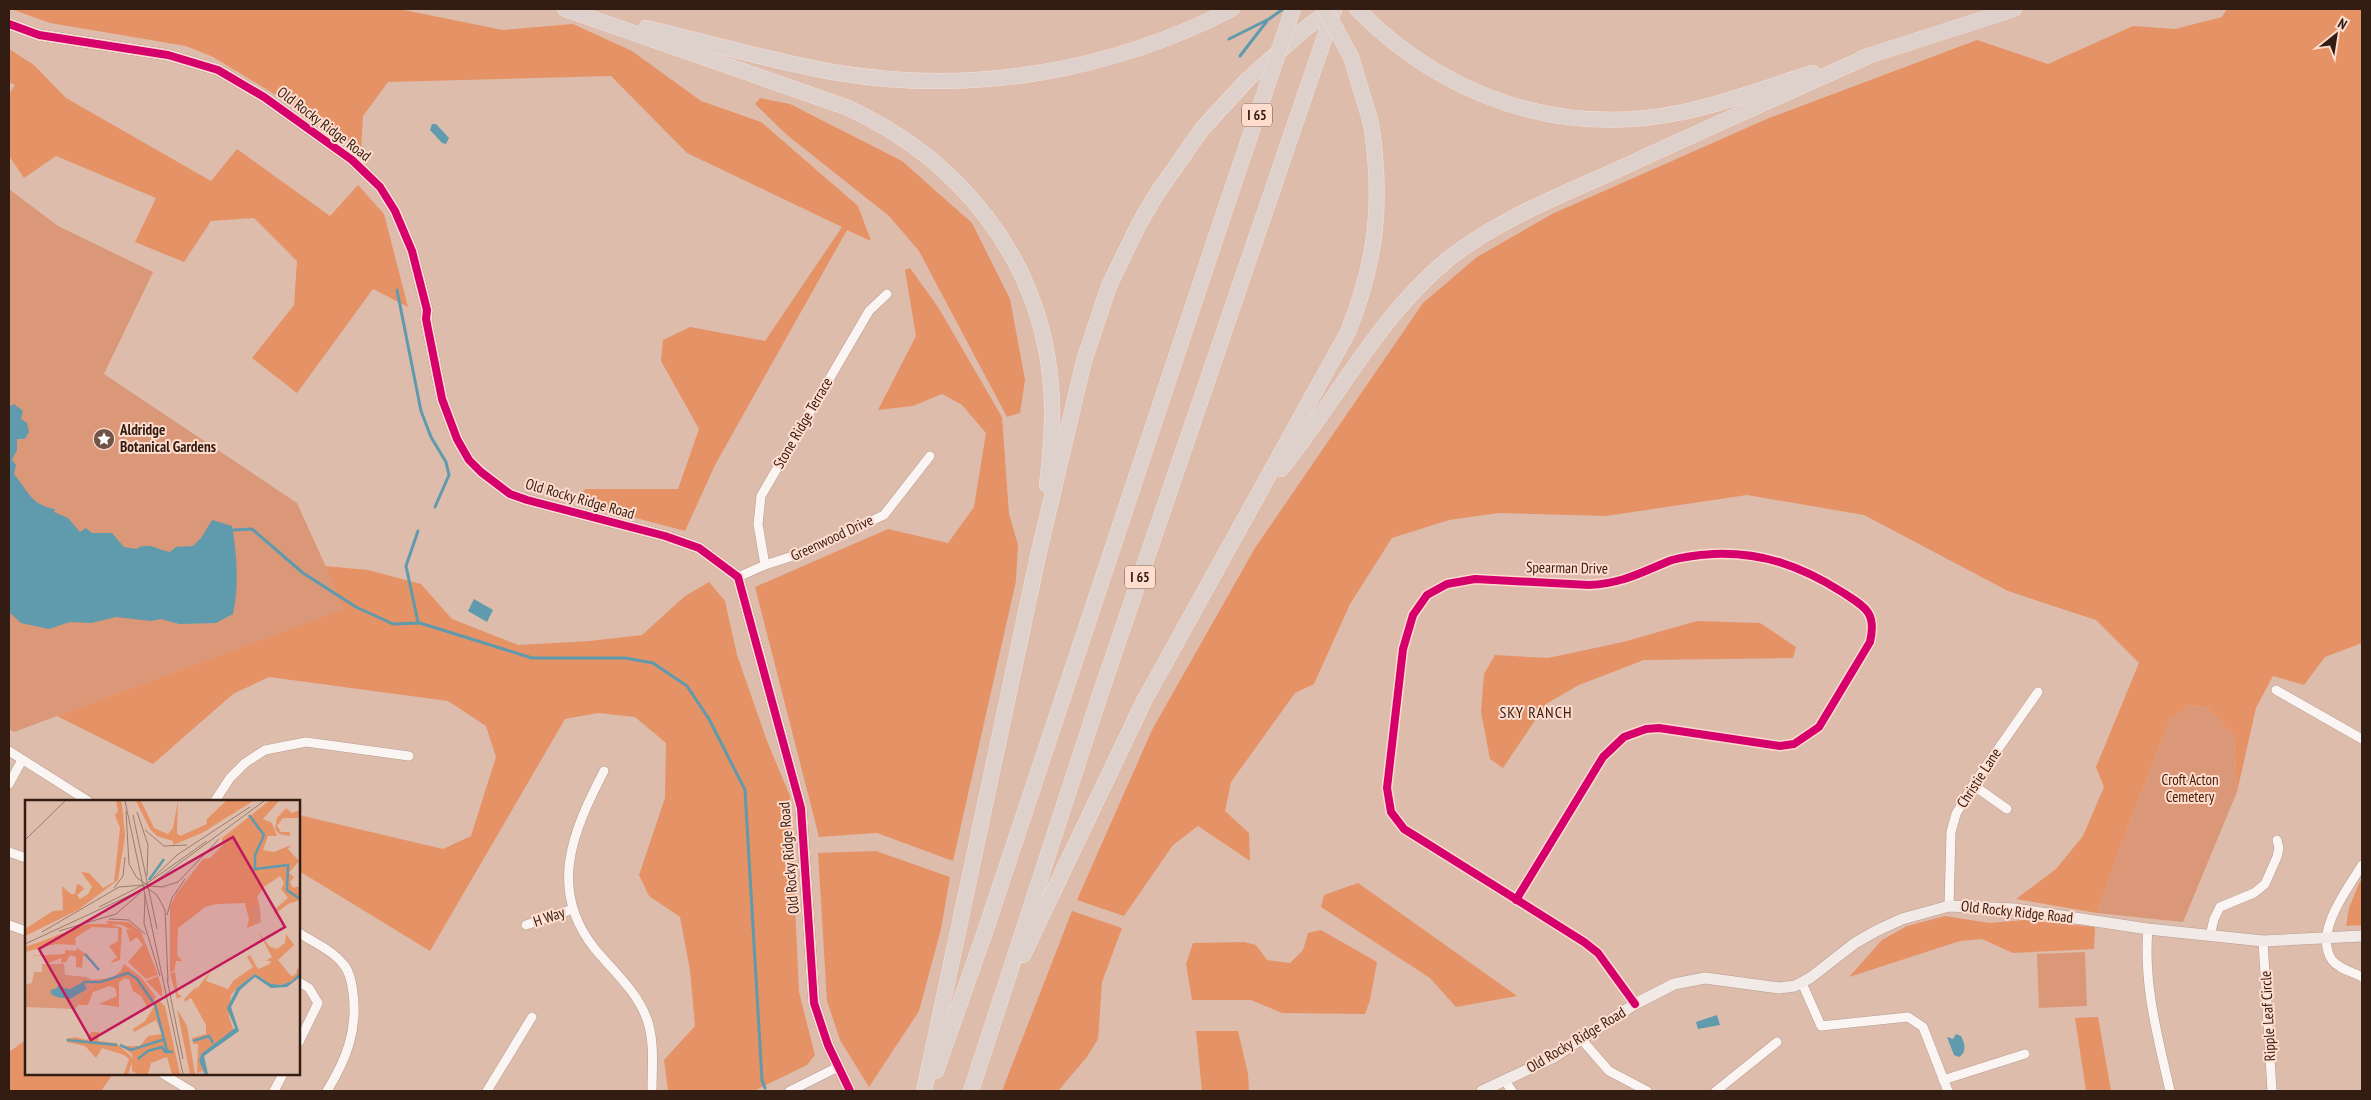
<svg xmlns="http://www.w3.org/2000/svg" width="2371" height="1100" viewBox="0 0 2371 1100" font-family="'PT Sans Narrow',sans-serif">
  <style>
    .green { fill: #da9878 }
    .forest { fill: #e59266 }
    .water { fill: #5f9aad }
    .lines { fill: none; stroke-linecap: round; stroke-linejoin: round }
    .stream { stroke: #5f9aad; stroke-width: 3 }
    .street-casing { stroke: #b79c8f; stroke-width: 10 }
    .secondary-casing { stroke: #b79c8f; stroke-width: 12 }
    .highway-casing { stroke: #f0e1da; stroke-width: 16 }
    .street { stroke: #faf5f3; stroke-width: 9 }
    .secondary { stroke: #f2eae7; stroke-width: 11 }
    .highway { stroke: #ded0cb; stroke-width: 15 }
    .highway-bridge-casing { stroke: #f0e1da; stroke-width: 16; stroke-linecap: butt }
    .highway-bridge { stroke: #ded0cb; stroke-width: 15 }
    .cycleway-casing { stroke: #feddce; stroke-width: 11 }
    .cycleway { stroke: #d6006c; stroke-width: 8 }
    .labels { text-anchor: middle; stroke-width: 4; stroke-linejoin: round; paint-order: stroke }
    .shield { fill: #feddce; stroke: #70564a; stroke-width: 1 }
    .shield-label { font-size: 14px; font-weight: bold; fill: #331c11 }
    .street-label { font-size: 15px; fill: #331c11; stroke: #feddce }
    .poi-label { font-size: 15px; font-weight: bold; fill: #331c11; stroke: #feddce; text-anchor: start }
    .park-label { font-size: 15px; fill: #491a01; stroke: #feddce }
    .neighbourhood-label { font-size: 16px; letter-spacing: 1px; fill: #331c11; stroke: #feddce }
    .inset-river { fill: none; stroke: #5f9aad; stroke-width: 2.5 }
    .inset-road { fill: none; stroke: #9a7c6e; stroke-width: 1 }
    .view { fill: #c2185b; fill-opacity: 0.15; stroke: #c2185b; stroke-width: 2.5 }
    .inset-edge { fill: none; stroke: #331c11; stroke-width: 2.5 }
  </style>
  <rect width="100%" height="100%" fill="#debcac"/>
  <!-- green -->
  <g class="green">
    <polygon points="9,189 58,226 153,272 104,374 297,503 345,609 14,732 9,729"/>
    <polygon points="2190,705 2208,708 2234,736 2237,792 2183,922 2097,913 2119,850 2170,720"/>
    <polygon points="2085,952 2087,1006 2039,1008 2037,954"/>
  </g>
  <!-- forest -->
  <g class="forest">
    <polygon points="11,9 399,9 503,30 573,24 632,51 701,101 761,122 858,206 871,241 847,230 715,465 685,531 576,502 585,489 678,489 699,429 661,361 663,340 690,327 765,341 842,227 687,153 611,76 388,82 363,116 361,152 317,120 213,57 186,46 50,23"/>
    <polygon points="2227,9 2362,9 2362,643 2325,657 2304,685 2273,676 2256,708 2237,792 2234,736 2208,708 2190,705 2170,720 2119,850 2097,913 2016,899 2056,869 2083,836 2104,787 2096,767 2139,663 2096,620 2008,591 1864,515 1747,495 1606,516 1499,513 1449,520 1392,538 1350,604 1314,684 1295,693 1231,782 1225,811 1249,833 1250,861 1198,826 1173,845 1124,916 1077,900 1152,730 1255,548 1423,303 1477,257 1552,214 1769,118 1977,40 2048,64 2133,26 2175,29 2222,17"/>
    <polygon points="9,49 34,65 66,98 211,181 237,149 330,216 358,185 384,214 408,307 373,289 297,393 252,358 294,305 297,261 254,218 211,221 184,262 135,242 156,198 56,156 24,178 9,156 9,94 15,85 9,82"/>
    <polygon points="760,98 790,104 902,161 972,223 1010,299 1025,380 1020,413 1007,417 919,251 889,216 787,135 755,104"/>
    <polygon points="910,268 938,307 1002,417 1009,514 1018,545 1016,581 953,861 877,833 819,837 755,587 888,529 948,543 974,507 986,433 962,405 942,394 913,406 878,410 916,336 905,270"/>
    <polygon points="325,566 368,570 421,584 452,619 518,645 590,641 642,635 685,596 709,582 725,601 737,655 767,741 790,796 799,992 815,1055 807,1065 754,1091 668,1091 664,1060 695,1026 690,970 680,917 649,896 639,875 665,798 666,743 635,717 598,713 565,719 430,951 299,871 299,815 443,849 471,836 496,757 486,726 448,701 269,677 233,694 153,764 57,716 344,609"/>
    <polygon points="1697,621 1760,623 1796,647 1793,658 1644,660 1579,685 1546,704 1503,768 1490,759 1481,712 1484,674 1495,655 1548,658 1623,642"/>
    <polygon points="876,851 950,877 941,929 919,1011 869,1087 840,1040 827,1001 818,853"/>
    <polygon points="2360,881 2362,881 2362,925 2346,926 2349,908"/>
    <polygon points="1358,883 1517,996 1456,1007 1430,978 1321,907 1324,895"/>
    <polygon points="1072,911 1122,928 1102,982 1098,1039 1087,1057 1058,1091 1002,1091"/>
    <polygon points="1945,916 1989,923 2025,920 2095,927 2094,949 2013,953 1982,939 1960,941 1849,977 1882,940 1907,926"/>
    <polygon points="1321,930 1377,962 1370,1000 1365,1014 1282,1013 1251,1000 1192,1000 1186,964 1193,943 1244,942 1256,945 1267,960 1290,963 1303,950 1308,933"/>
    <polygon points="2098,1017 2111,1091 2086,1091 2075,1018"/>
    <polygon points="1196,1031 1238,1031 1248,1074 1249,1091 1202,1091"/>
    <polygon points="26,1040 26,1074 113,1074 101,1091 9,1091 9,1052"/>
  </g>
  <!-- water -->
  <g class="water">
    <polygon points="432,124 436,124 449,138 446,144 442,143 430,130"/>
    <path d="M14,404L23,411L21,419L27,423L29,432L25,439H17V450L12,460L16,465L14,474C28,491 31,505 55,509L54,512L68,518L80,532L86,528L92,533H112L124,547L136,549C149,541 157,550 170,552L176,547L193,546L201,538L212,520L232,526C237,554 239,587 233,614L216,623L179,624L161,619L151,621L116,617L91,623L70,622L49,629L21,623L9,612V407Z"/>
    <polygon points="474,599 493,610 487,622 468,611"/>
    <polygon points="1717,1015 1720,1025 1698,1029 1696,1022"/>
    <path d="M1956,1034L1961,1036C1965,1044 1967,1052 1959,1057L1954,1055L1947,1037L1953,1039Z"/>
  </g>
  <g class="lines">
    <!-- stream -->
    <g class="stream">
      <polyline points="1229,39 1269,19 1283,9"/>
      <polyline points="1240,56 1267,21"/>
      <polyline points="397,290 421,411 431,437 446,462 449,475 435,507"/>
      <polyline points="233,530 252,529 303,573 356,607 393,624 420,623 532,658 625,658 653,663 687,686 709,719 745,790 762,1080 765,1088"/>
      <polyline points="418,531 406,566 418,622"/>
    </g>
    <!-- street casing -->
    <g class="street-casing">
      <g id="street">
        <polyline points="765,565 758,524 761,496 869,311 887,294"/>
        <polyline points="738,577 765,565 805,552 884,515 930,456"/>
        <polyline points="2276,690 2362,739"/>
        <polyline points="9,751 88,801"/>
        <path d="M604,771C573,831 547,889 595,949C614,972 636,990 647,1019C655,1043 652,1067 652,1091"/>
        <polyline points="9,784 22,760"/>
        <polyline points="1973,785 2007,809"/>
        <polyline points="215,801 230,778 245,763 265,750 306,742 409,756"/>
        <polyline points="9,852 26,858"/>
        <path d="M2362,865C2348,889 2313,932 2332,960C2339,969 2353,972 2362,977"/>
        <path d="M1516,900L1603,757L1624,737L1646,729L1659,728L1780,746L1794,744L1819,727L1870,642C1877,612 1865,607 1842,592C1801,566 1762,552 1713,554C1699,555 1686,556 1672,560C1641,572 1625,583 1589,585L1475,579L1447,584L1427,595L1413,615L1403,649L1387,788L1391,812L1404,829L1584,942L1598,953L1635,1004"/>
        <polyline points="1949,906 1951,832 1956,814 1973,785 2038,692"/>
        <polyline points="9,925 26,931"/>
        <polyline points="526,925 573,909"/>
        <path d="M2148,929C2143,984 2158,1038 2170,1091"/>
        <path d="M299,933C313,942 332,950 343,964C349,970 352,984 353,993C358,1030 346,1060 327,1091"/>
        <polyline points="2210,936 2214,919 2220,907 2254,893 2265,884 2277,857 2279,848 2277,840"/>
        <polyline points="2263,941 2272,1091"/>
        <polyline points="299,982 309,988 318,1003 299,1042"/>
        <polyline points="1802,983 1821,1026 1908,1017 1923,1027 1948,1091"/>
        <polyline points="1582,1040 1609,1071 1647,1091"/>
        <polyline points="163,1074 191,1091"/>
        <polyline points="1943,1080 2025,1054"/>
        <polyline points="1505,1081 1512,1091"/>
        <polyline points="274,1091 283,1074"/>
        <polyline points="487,1091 532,1017"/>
        <polyline points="790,1091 838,1067"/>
        <polyline points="1716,1091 1777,1042"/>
      </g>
    </g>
    <!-- secondary casing -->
    <g class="secondary-casing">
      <g id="secondary">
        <polyline points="9,24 39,35 168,55 218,70 264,97 352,160 380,187 395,211 412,251 427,310 426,319 442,399 457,439 469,460 481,472 510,494 527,500 665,536 699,548 738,577 801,808 814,1003 828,1045 850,1091"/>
        <polyline points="1482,1091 1554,1057 1635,1004 1674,984 1705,978 1779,988 1795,986 1810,978 1855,943 1876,931 1902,919 1949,906 2015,909 2148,929 2263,941 2362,936"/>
      </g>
    </g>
    <!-- highway casing -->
    <g class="highway-casing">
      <g id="highway">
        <path d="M565,9L846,107C960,159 1041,259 1051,386C1054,419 1051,452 1047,485"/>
        <path d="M1357,9C1444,97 1560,138 1683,112C1727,103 1770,86 1813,73"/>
        <path d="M646,28C710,43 774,62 839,73C974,95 1111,71 1232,9"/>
        <polyline points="1862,58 2014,9"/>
        <path d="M1281,469C1337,400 1378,317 1447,260C1497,220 1559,196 1617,170C1701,131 1786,93 1871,55"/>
        <path d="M1023,955L1144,701L1348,332C1377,259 1383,201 1371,123"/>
        <polyline points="936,1071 985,932 1221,222"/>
        <polyline points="924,1091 1038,556 1084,361 1109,286 1139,224 1156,195 1202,129 1248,79 1306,28 1332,9"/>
        <polyline points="971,1091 1102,689 1334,10"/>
      </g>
    </g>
    <!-- street -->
    <use href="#street" class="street"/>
    <!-- secondary -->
    <use href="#secondary" class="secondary"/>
    <!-- highway -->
    <use href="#highway" class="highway"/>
    <!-- highway-bridge casing -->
    <g class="highway-bridge-casing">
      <g id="highway-bridge">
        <polyline points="1325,9 1351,57 1371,123"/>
        <polyline points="1221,222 1293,9"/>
      </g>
    </g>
    <!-- highway-bridge -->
    <use href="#highway-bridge" class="highway-bridge"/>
    <!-- cycleway casing -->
    <g class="cycleway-casing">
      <g id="cycleway">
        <polyline points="9,24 39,35 168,55 218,70 264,97 352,160 380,187 395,211 412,251 427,310 426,319 442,399 457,439 469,460 481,472 510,494 527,500 665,536 699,548 738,577 801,808 814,1003 828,1045 850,1091"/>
        <path d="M1516,900L1603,757L1624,737L1646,729L1659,728L1780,746L1794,744L1819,727L1870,642C1877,612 1865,607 1842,592C1801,566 1762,552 1713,554C1699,555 1686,556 1672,560C1641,572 1625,583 1589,585L1475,579L1447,584L1427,595L1413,615L1403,649L1387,788L1391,812L1404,829L1584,942L1598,953L1635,1004"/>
      </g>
    </g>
    <!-- cycleway -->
    <use href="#cycleway" class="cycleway"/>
  </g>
  <!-- icons -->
  <defs>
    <g id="sight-disc" transform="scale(1.125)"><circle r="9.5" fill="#6f5447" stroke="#feddce"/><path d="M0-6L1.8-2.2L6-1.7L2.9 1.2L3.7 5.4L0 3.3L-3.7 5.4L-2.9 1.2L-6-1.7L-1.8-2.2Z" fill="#fff"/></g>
  </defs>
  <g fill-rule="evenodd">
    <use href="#sight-disc" x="104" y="439"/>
  </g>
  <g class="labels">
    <!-- shield labels -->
    <g class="shield">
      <rect x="1242" y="103.5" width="30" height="23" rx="4"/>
      <rect x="1125" y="565.5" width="30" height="23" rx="4"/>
    </g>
    <g class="shield-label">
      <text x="1257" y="120">I 65</text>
      <text x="1140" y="582">I 65</text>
    </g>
    <!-- street labels -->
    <g class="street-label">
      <text transform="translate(324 124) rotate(37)" y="5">Old Rocky Ridge Road</text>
      <text transform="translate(803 423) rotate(-60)" y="5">Stone Ridge Terrace</text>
      <text transform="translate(580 499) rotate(16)" y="5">Old Rocky Ridge Road</text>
      <text transform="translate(832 538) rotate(-25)" y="5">Greenwood Drive</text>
      <text transform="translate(1567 568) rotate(1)" y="5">Spearman Drive</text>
      <text transform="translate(1979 778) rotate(-57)" y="5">Christie Lane</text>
      <text transform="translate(789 858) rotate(-95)" y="5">Old Rocky Ridge Road</text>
      <text transform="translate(2017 912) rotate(6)" y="5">Old Rocky Ridge Road</text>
      <text transform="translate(549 917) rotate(-19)" y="5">H Way</text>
      <text transform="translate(2268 1016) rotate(-93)" y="5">Ripple Leaf Circle</text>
      <text transform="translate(1576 1040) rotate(-31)" y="5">Old Rocky Ridge Road</text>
    </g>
    <!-- poi labels -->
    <g class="poi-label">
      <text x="120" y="435">Aldridge<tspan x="120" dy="17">Botanical Gardens</tspan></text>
    </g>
    <!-- park labels -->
    <g class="park-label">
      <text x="2190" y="785">Croft Acton<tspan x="2190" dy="17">Cemetery</tspan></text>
    </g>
    <!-- neighbourhood labels -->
    <g class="neighbourhood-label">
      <text x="1536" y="718">SKY RANCH</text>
    </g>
  </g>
  <!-- overview -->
  <g transform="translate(25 800)">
    <rect width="275" height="275" fill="#debcac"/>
    <path d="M228,103L235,108L236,122L229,125L226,106ZM17,164H39L40,175L62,177L71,183L50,209L0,207V185L7,183L9,172H17Z" fill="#da9878"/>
    <path d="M91,1H96L97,4L100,36L93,80L53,110L0,136V129L28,111L38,110L37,86L46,94H50L52,84L57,86L59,89L52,95L55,99L63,94L67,87L56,72L64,73L78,88L89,82L95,28L90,15L93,11ZM111,1H116L129,28L143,34L148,28L153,1L152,33L155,36L182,24L181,20L201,1H228L177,33L148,45V41L132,36L125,29ZM244,1H254L238,19L247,23L252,36H243L238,50L249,52L266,45L263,49L274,61L264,73L269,77L265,82L268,88L275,86V100L263,104L250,114L249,110L263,98L256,89L259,83L255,76L239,87L232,97L235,108L227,104L229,125L222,128L224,119L220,103L191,104L180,107L153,128L152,155L157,161H151L149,171L145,172V107L151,94L178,59L185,58L197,46V38ZM261,8L267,13L275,10L273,18H258L252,26L256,32H265V36L254,34L250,29L252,18ZM84,121L104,122L116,132L133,175L121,179L103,162L118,145L112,137L105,142L101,129L108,131L97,125L85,124L97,128L95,160L85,163L92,157L84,146L93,141V128L67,127L50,138L51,145L31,144L0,152V147L12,143L62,124H84L81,122ZM234,133L245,147L252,149L260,143L261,134L269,145L253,160L266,176L270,175L273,167L275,172L267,181L256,185L246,184L230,174L212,188L206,195L204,217L209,231L176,254L174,261L180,274L177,271L172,273L173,244H168L167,238L181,234V225L166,198L160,202L159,199L172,186L171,190L185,172L181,181L203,189L208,181L228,167L222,157L225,155L233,169L245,164L246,161H241L247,157ZM52,148L62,155L58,156L57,168L51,167V157L45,155L41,162L36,163V158L24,163L19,160V156H4L40,154V150L51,151ZM99,164L116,177L131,197L123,209L116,196L108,191L104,179L100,178L94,182V207L74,204L92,196L90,188L84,186L68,192L63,205H52L71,183L67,180L87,178L96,171ZM150,172L153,194L157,196L152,199L145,173ZM133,176L137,189V197L121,181ZM133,200L140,206L155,274H147L142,257L126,263L123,274H113L107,271V254L96,246H115L123,236L137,234L131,220L109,232L108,229L120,221ZM152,209L162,226L170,274H165ZM66,232H74L73,241L91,243L104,254L108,260L103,274H99L104,259L99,255L77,248L71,258L60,246L42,242L41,239L50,237L62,240Z" fill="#e59266"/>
    <path d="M275,172V177L262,187L246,188L230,177L215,190L206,207L214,231L179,256L183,274H180L174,261L176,254L210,228L202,208L212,188L230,174L246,184L256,185L267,181ZM34,182L38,188L45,189L58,182L62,189L45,199L32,197L26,194V190L32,188Z" fill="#5f9aad"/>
    <path class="inset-river" d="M224,15L239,35L230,55V69L263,65L262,90L275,99M124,80L139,59M60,154L74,170M58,182H76L103,173L112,179L128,202M130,204L142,251L148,252M42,240L92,245M168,241L184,236L188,243M95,245L106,250L140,239M113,259L123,251L137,247L140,252H145"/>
    <path class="inset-road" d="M100,1L158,274M101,11L104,64L112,78L124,86L137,87L153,82L194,39M112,12L123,45L122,76M108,15L132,129M120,30L139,46L162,45M0,40L40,1M128,78L152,55L225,7M89,88L98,76L100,57M120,95L119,123L135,176M74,107L124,82L182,41M142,115L147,98L160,79M84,119L104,120L120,134M34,131L91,114L115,93M17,132L94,87L118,85L132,95L140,110L143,181M0,144L121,88L239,1M142,179L158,259"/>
    <path class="view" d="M208,37L260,127L66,240L14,149Z"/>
    <rect width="275" height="275" class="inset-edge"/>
  </g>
  <!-- border -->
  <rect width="2371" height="1100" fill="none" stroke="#331c11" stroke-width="20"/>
  <!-- north arrow -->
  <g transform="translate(2336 35) rotate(30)" stroke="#feddce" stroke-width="4" paint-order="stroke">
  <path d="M0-4L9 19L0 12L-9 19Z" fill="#331c11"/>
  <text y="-8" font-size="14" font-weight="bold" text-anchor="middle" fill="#331c11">N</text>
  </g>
</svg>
